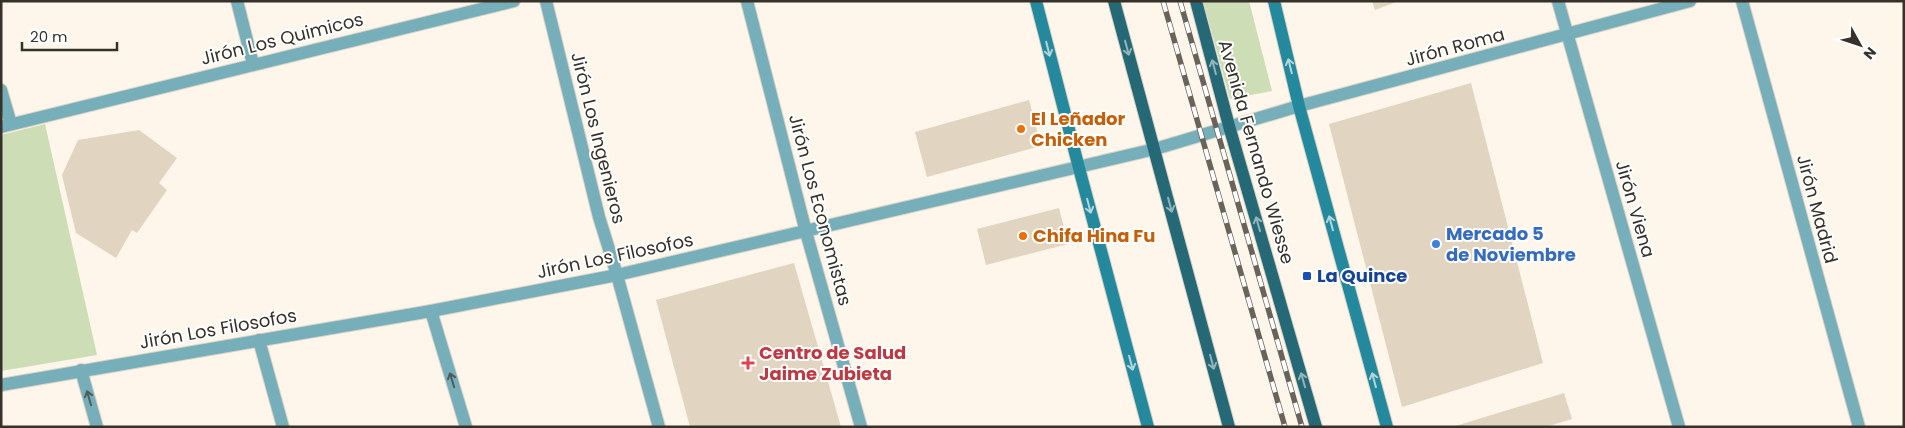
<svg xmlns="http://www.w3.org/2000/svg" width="1905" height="428" viewBox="0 0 1905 428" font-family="Poppins,sans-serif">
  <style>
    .green { fill: #cdddb5 }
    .building { fill: #e1d4c0 }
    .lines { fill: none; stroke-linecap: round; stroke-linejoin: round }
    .minor-casing { stroke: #dad3c7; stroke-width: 14 }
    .tertiary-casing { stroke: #dad3c7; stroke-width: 14 }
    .secondary-casing { stroke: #dad3c7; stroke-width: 14 }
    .primary-casing { stroke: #dad3c7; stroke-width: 14 }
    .minor { stroke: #76aeba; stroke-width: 12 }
    .tertiary { stroke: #76aeba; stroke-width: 12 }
    .secondary { stroke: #24899c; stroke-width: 12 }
    .primary { stroke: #266976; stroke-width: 12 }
    .rail-casing { stroke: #69645b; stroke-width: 5.5 }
    .rail { stroke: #fff; stroke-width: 4; stroke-dasharray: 11; stroke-linecap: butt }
    .oneway { stroke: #92b4ba }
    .oneway2 { stroke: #b2d6dc }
    .oneway3 { stroke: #4c5d5c }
    .food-dot { fill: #e8710a; stroke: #fff; stroke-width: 2 }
    .shop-dot { fill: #3f7fe0; stroke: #fff; stroke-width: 2 }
    .transit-dot { fill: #1a4fb4; stroke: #fff; stroke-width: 2 }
    .health-dot { fill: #e0444e; stroke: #fff; stroke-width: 2 }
    .labels { text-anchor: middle; stroke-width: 4; stroke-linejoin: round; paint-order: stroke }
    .street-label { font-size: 18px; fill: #363129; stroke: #fff }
    .food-label { font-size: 18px; font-weight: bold; fill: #c56008; stroke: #fff; text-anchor: start }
    .shop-label { font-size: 18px; font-weight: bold; fill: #366cbe; stroke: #fff; text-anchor: start }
    .transit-label { font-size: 18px; font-weight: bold; fill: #164399; stroke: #fff; text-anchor: start }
    .health-label { font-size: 18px; font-weight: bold; fill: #be3a42; stroke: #fff; text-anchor: start }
  </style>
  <rect width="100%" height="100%" fill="#fef6ea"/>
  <!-- green -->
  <g class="green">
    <polygon points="1203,1 1249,1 1272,91 1230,99"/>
    <polygon points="45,124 97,355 1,371 1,135"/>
  </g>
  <!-- building -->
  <g class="building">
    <polygon points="1372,1 1399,1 1375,10"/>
    <polygon points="1471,83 1543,363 1402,407 1329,124"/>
    <polygon points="1029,100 1041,146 927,177 915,132"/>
    <polygon points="139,130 177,158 159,183 167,190 137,233 132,230 116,258 76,233 62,175 78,140"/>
    <polygon points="1059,208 1068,244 986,265 977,229"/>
    <polygon points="794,263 841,427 690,427 656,300"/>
    <polygon points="1564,393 1572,419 1546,427 1452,427"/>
  </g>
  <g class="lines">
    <!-- minor casing -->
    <g class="minor-casing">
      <g id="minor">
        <polyline points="237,1 253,64"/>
        <polyline points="546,1 599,217 617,275 659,427"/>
        <polyline points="747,1 806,232 861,427"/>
        <polyline points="1558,1 1679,427"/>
        <polyline points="1742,1 1859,427"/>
        <polyline points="1,90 11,124"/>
        <polyline points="1,127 514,1"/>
        <polyline points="431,311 466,427"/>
        <polyline points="259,340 283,427"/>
        <polyline points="81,370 97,427"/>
      </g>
    </g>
    <!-- tertiary casing -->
    <g class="tertiary-casing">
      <polyline id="tertiary" points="1,385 431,311 617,275 1155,149 1299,106 1690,1"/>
    </g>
    <!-- secondary casing -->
    <g class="secondary-casing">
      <g id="secondary">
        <polyline points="1036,1 1079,168 1148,427"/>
        <polyline points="1274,1 1299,106 1387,427"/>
      </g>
    </g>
    <!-- primary casing -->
    <g class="primary-casing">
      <g id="primary">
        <polyline points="1114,1 1229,427"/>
        <polyline points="1196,1 1229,126 1316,427"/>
      </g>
    </g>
    <!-- minor -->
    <use href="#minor" class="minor"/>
    <!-- tertiary -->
    <use href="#tertiary" class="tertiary"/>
    <!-- secondary -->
    <use href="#secondary" class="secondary"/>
    <!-- primary -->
    <use href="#primary" class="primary"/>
    <!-- rail casing -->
    <g class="rail-casing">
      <g id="rail">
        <polyline points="1163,1 1285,427"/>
        <polyline points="1180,1 1302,427"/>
      </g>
    </g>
    <!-- rail -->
    <use href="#rail" class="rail"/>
  </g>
  <!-- one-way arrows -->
  <defs><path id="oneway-shaft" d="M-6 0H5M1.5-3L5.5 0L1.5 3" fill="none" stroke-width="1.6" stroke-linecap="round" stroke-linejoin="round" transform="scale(1.25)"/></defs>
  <g class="oneway">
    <use href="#oneway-shaft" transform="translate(1127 48) rotate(75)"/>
    <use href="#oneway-shaft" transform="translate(1214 67) rotate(-105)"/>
    <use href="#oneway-shaft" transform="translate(1170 205) rotate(75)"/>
    <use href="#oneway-shaft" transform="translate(1258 224) rotate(-106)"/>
    <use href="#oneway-shaft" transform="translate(1212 362) rotate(75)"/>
    <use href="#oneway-shaft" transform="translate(1303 380) rotate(-106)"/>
  </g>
  <g class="oneway2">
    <use href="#oneway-shaft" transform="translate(1048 49) rotate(76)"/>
    <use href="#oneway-shaft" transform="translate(1290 66) rotate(-104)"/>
    <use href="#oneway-shaft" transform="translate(1089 206) rotate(75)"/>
    <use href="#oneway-shaft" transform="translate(1331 223) rotate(-105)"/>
    <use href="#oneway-shaft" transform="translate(1131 363) rotate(75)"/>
    <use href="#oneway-shaft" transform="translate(1374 380) rotate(-105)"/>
  </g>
  <g class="oneway3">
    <use href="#oneway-shaft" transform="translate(452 380) rotate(-107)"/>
    <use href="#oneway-shaft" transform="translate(89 398) rotate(-106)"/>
  </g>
  <!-- markers -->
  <g class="food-dot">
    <circle cx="1021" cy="129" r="5"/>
    <circle cx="1023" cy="236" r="5"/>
  </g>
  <circle class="shop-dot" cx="1436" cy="244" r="5"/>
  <rect class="transit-dot" x="1302" y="271" width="10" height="10" rx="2.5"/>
  <path class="health-dot" d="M745.5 355.5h5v5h5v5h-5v5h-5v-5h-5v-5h5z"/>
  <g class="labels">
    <!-- street labels -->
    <g class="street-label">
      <text transform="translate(282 39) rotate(-14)" y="6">Jirón Los Quimicos</text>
      <text transform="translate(1455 47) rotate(-15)" y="6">Jirón Roma</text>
      <text transform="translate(598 138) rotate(76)" y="6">Jirón Los Ingenieros</text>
      <text transform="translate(1256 152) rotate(74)" y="6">Avenida Fernando Wiesse</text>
      <text transform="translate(1635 209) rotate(74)" y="6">Jirón Viena</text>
      <text transform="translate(1817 209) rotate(75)" y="6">Jirón Madrid</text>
      <text transform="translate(820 210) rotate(75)" y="6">Jirón Los Economistas</text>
      <text transform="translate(615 256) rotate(-12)" y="6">Jirón Los Filosofos</text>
      <text transform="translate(218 329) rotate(-10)" y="6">Jirón Los Filosofos</text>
    </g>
    <!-- food labels -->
    <g class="food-label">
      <text x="1031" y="125">El Leñador<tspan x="1031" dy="21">Chicken</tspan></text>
      <text x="1033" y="242">Chifa Hina Fu</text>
    </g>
    <!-- shop labels -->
    <g class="shop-label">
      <text x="1446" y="240">Mercado 5<tspan x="1446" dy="21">de Noviembre</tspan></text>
    </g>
    <!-- transit labels -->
    <g class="transit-label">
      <text x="1317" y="282">La Quince</text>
    </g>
    <!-- health labels -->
    <g class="health-label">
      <text x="759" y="359">Centro de Salud<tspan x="759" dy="21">Jaime Zubieta</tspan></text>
    </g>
  </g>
  <!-- border -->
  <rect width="1905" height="428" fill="none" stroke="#363129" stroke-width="5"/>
  <!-- north arrow -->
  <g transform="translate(1860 45) rotate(130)" stroke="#ffffff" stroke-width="4" paint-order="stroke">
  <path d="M0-4L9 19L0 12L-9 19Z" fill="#363129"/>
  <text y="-8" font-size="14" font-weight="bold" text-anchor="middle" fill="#363129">N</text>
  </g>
  <!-- scale -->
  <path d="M22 42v8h95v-8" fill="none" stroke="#363129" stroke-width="2.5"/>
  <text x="30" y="42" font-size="15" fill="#363129" stroke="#ffffff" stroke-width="4" paint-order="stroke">20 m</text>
</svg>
